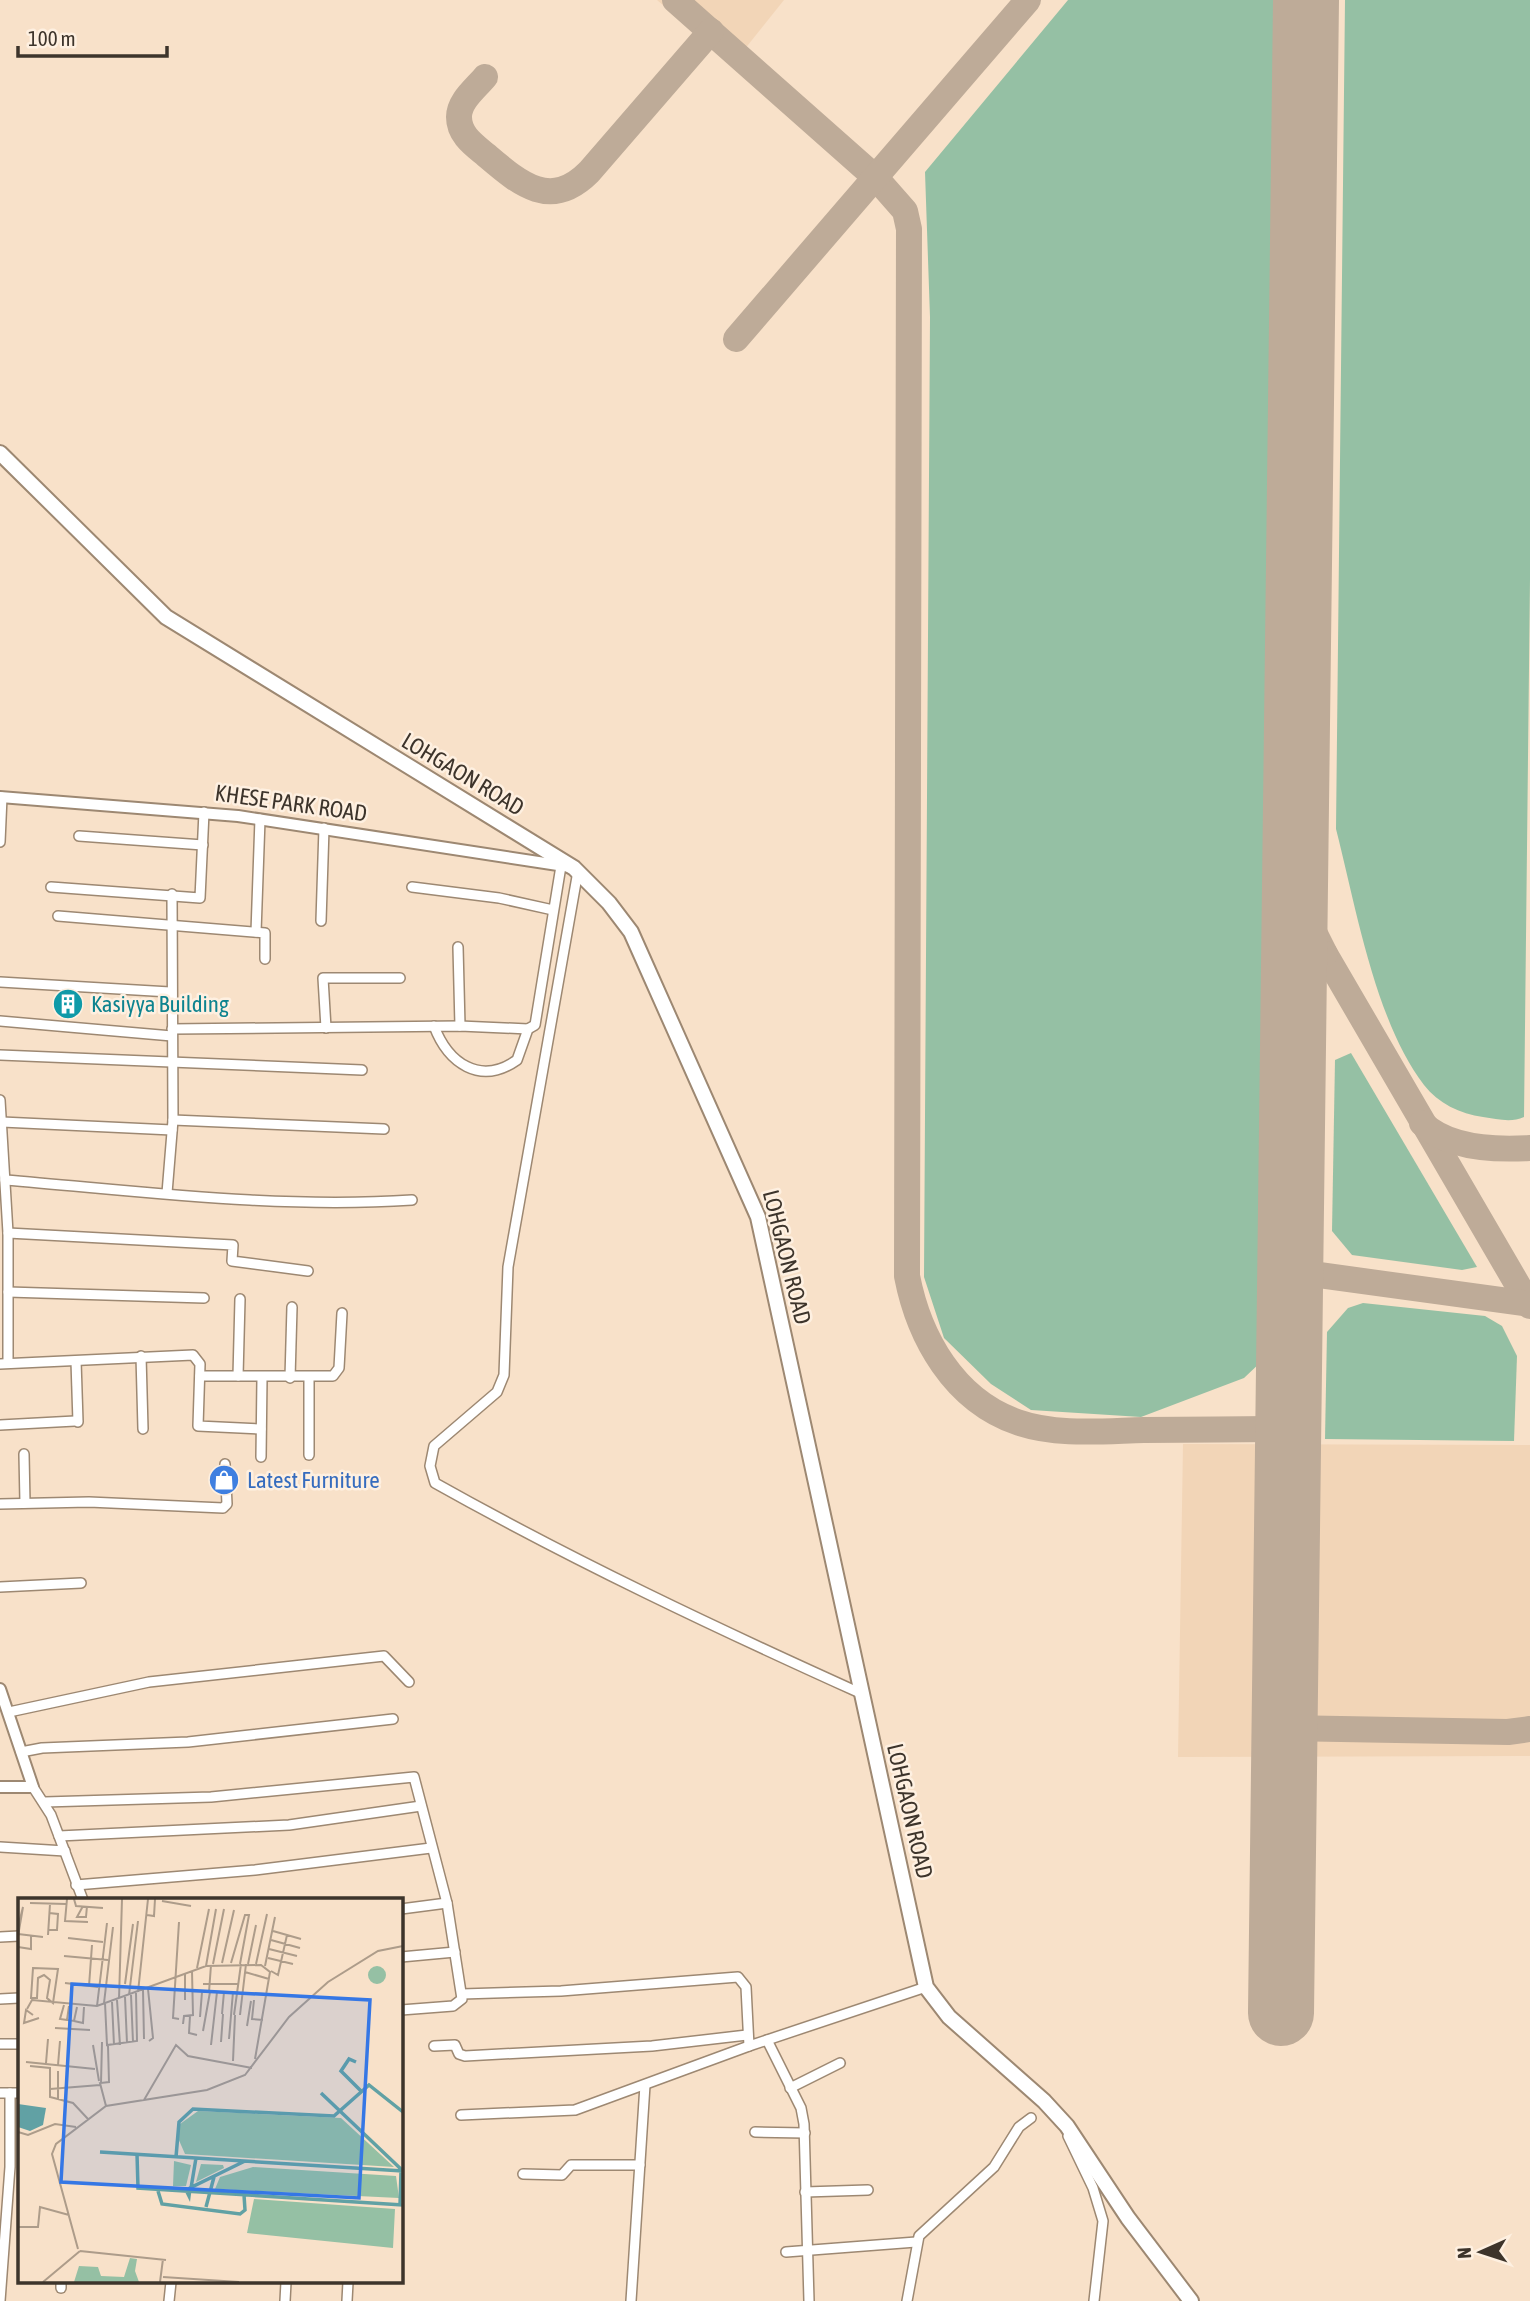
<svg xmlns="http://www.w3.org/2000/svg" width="1530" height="2301" viewBox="0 0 1530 2301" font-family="'Asap Condensed',sans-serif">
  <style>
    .built { fill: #f2d5b7 }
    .green { fill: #95c0a4 }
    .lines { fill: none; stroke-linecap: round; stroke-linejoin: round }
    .taxiway { stroke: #beab98; stroke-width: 26 }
    .runway { stroke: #beab98; stroke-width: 66 }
    .minor-casing { stroke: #9d8872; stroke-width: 12 }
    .tertiary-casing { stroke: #9d8872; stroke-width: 14 }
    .primary-casing { stroke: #9d8872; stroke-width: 18 }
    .minor { stroke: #fff; stroke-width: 9 }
    .tertiary { stroke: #fff; stroke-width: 10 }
    .primary { stroke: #fff; stroke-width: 14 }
    .labels { text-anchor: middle; stroke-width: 5; stroke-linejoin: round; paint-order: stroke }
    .street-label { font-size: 23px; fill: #3d342b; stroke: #fef0e1 }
    .culture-label { font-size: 23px; fill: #0d838f; stroke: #fef0e1; text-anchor: start }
    .shop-label { font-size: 23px; fill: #366cbe; stroke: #fef0e1; text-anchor: start }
    .inset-river { fill: none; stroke: #61a1a4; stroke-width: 3.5 }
    .inset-road { fill: none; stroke: #ad9c8a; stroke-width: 2 }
    .view { fill: #3577e5; fill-opacity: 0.15; stroke: #3577e5; stroke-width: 3.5 }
    .inset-edge { fill: none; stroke: #3d342b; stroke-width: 3.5 }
  </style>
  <rect width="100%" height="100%" fill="#f8e1c9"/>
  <!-- built -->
  <g class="built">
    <polygon points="657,0 784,0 732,65"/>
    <polygon points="1183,1444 1530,1445 1530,1756 1178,1757"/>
  </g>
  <!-- green -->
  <g class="green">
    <polygon points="1068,0 1276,0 1263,1360 1244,1378 1141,1417 1031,1410 991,1384 944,1338 924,1277 930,317 925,172"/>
    <path d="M1345,0H1530V579L1524,1117C1511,1123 1497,1119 1483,1117C1460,1114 1438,1103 1424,1085C1375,1021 1356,907 1336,829Z"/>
    <polygon points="1351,1053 1477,1267 1462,1270 1352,1255 1332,1231 1335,1060"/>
    <polygon points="1363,1303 1485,1316 1502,1326 1517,1356 1514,1441 1325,1439 1327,1332 1348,1308"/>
  </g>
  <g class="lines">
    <!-- taxiway -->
    <g class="taxiway">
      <path d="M675,0L876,178L905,211L909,229L907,1276C919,1338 954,1400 1017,1422C1057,1436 1103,1431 1144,1430C1192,1430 1240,1429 1288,1429"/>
      <path d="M485,77C475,89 459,101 459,117C459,135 474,145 486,155C519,183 550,211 589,172L711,31"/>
      <polyline points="736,339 1028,0"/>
      <polyline points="1295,894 1325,954 1530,1306"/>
      <polyline points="1294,980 1304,964 1325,954"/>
      <path d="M1422,1123C1448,1149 1496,1150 1530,1148"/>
      <polyline points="1290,1271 1530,1304"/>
      <polyline points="1285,1728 1508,1732 1530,1729"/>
    </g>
    <!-- runway -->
    <polyline class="runway" points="1281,2013 1306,0"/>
    <!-- minor casing -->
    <g class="minor-casing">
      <g id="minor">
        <polyline points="79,836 203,845"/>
        <polyline points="0,842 2,797"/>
        <path d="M578,871L508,1267L504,1375L497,1392L434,1446L430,1466L435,1483C574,1561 716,1628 860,1693"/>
        <polyline points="51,887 200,898 204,812"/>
        <polyline points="412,887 499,898 553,910"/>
        <polyline points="58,916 265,933 265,959"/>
        <polyline points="321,921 324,828"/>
        <polyline points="256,932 260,819"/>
        <polyline points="458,947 460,1026"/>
        <polyline points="0,982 170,992"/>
        <polyline points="0,1021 172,1036"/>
        <path d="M434,1026C448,1063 480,1086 517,1060L528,1029L535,1025L561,866"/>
        <polyline points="326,1028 323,978 400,978"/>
        <polyline points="172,1029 460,1026 528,1029"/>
        <polyline points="0,1055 362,1070"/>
        <polyline points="0,1100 8,1233 8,1363"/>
        <polyline points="173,1120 384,1129"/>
        <polyline points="2,1122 172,1130"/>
        <path d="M5,1180C140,1191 277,1209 412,1200"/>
        <polyline points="167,1193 173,1120 172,894"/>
        <polyline points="8,1233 233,1245 232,1261 308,1271"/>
        <polyline points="8,1292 204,1298"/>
        <polyline points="141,1356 143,1429"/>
        <polyline points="76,1361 78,1422"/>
        <polyline points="0,1364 193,1355 200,1364 198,1426 261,1429"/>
        <polyline points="200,1376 333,1376 339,1368 342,1313"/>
        <polyline points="238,1376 240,1299"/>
        <polyline points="290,1378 292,1307"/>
        <polyline points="309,1378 309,1455"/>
        <polyline points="0,1425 75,1421"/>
        <polyline points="24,1454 25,1503"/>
        <polyline points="261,1457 262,1378"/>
        <polyline points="0,1504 89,1502 223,1508 227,1504 225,1464"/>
        <polyline points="0,1587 81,1583"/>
        <polyline points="9,1712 149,1682 384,1656 409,1682"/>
        <polyline points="21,1752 42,1748 188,1742 393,1719"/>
        <polyline points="33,1787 51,1815 83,1900"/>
        <polyline points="45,1802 211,1797 414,1777 447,1903 462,1999 453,2006 401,2010"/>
        <polyline points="59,1836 289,1825 421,1806"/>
        <polyline points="0,1847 65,1851"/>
        <polyline points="76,1885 255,1870 431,1848"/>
        <polyline points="401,1909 447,1903"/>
        <polyline points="0,1937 19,1936"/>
        <polyline points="401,1957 455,1952"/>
        <polyline points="462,1994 561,1991 738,1977 746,1987 749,2046 926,1987"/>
        <polyline points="0,1999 19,1998"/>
        <polyline points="767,2040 801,2108 804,2124 809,2301"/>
        <polyline points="0,2044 19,2044"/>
        <polyline points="434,2046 455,2045 459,2054 465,2056 652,2046 747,2035"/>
        <polyline points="790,2088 840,2063"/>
        <polyline points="0,2093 19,2093"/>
        <polyline points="461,2115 575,2110 749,2046"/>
        <polyline points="755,2132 805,2133"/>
        <polyline points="1068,2136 1093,2188 1103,2221 1094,2301"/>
        <polyline points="523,2174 562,2175 571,2165 640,2165"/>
        <polyline points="805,2192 868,2190"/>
        <polyline points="786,2252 916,2242"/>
        <polyline points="61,2288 61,2282"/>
        <polyline points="0,2301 10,2167 10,2093"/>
        <polyline points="169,2301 171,2282"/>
        <polyline points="285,2301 286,2282"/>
        <polyline points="347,2301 348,2282"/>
        <polyline points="631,2301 645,2085"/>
        <polyline points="907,2301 919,2236 994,2167 1019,2127 1031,2118"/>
      </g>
    </g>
    <!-- tertiary casing -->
    <g class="tertiary-casing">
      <g id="tertiary">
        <polyline points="0,797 238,816 571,867"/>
        <polyline points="0,1689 33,1787 0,1787"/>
      </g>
    </g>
    <!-- primary casing -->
    <g class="primary-casing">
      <polyline id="primary" points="0,453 166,617 574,868 609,903 631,932 758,1217 926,1987 949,2017 1044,2101 1067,2126 1128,2218 1191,2301"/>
    </g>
    <!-- minor -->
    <use href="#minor" class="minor"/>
    <!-- tertiary -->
    <use href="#tertiary" class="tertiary"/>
    <!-- primary -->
    <use href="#primary" class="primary"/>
  </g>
  <!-- icons -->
  <defs>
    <g id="building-disc" transform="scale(1.575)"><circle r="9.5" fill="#0f9aa8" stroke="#fef0e1"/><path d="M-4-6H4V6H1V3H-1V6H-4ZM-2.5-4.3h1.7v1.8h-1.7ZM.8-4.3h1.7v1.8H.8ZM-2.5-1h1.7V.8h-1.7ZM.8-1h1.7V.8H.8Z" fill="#fff"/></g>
    <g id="shop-disc" transform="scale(1.575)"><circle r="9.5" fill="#3f7fe0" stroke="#fef0e1"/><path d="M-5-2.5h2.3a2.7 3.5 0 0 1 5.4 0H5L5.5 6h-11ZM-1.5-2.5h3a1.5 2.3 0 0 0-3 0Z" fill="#fff"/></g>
  </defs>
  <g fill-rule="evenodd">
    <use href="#building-disc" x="68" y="1004"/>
    <use href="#shop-disc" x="224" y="1480"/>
  </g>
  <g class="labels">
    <!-- street labels -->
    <g class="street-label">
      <text transform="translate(463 774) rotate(31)" y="8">LOHGAON ROAD</text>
      <text transform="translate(291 803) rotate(8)" y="8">KHESE PARK ROAD</text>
      <text transform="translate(787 1257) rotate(76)" y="8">LOHGAON ROAD</text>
      <text transform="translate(910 1811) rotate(77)" y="8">LOHGAON ROAD</text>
    </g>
    <!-- culture labels -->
    <g class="culture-label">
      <text x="91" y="1012">Kasiyya Building</text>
    </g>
    <!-- shop labels -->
    <g class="shop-label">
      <text x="247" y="1488">Latest Furniture</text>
    </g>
  </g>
  <!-- overview -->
  <g transform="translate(18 1898)">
    <rect width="385" height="385" fill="#f8e1c9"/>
    <path d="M350 77a9 9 0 1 1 18 0a9 9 0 1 1-18 0ZM180,213L323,220L376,269L167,256L160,240L162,226ZM156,263L173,267L168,288H155ZM183,266L205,267L206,270L178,284ZM235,269L378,278L381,300L197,291L202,279ZM236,301L377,311L375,350L229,335ZM112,360L119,361L117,373L121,384H56L61,368L80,369L83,378L106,379Z" fill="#95c0a4"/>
    <path d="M0,206L28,210L25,227L12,233L0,229Z" fill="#61a1a4"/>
    <path class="inset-river" d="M338,164L331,161L323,173L343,193M303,195L385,273M82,254L385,273M119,256L120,290L385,307M158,259L161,224L175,211L316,218L351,187L385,214M172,290L171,298L169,294L172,290L227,263M173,290L178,260M140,293L144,306L222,316L227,312L226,297M382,307L383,273M188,309L196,279"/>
    <path class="inset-road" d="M49,1L47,23L70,24M56,1L58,8L85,10M144,3L173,8M12,5L48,6M65,8L59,19H68L69,8M129,17L136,18L137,1M0,29L5,9L0,38M30,32H39L40,16L31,15M255,33L283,41M0,36L25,39M30,37L32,6M50,40L85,44M253,42L282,50M0,49L13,51V38M251,51L279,58M46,58L90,62M250,60L275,66M204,65L216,12M213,65L227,17H231L222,66M195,66L206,11M230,66L238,27M238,66L249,16M188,68L198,11M247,68L257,19M15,70L40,71L35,105L29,100L32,82L26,77L20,80L19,100H13ZM179,70L191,11M253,73L260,77L269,37M227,74L251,81M167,75V102M47,85L80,89M107,86L115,26M185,86H220M71,88L74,47M130,91L135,140L131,143M125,92L126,141M175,93L248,96M120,94L130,1M191,94L193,67M111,97L120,23M113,97L115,144M107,99L109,145M101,101L104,1M99,102L102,147M236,102L234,121L245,122M94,104L96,147M86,105L95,29M87,105L89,147L119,143L118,95M46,107L42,121L49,122M51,108L49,122L56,123L59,109M79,108L89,25M9,111L14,102L79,108L188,68L243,67L252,74L237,161M204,116L206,94M15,117L8,112L6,125L21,120M216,117L223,66M222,117L228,66M172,118L171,135L179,137M182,119L184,94M161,121L155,120L161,24M56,123L65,125L66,109M165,126L166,118L175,117L174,73M229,128L233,103M37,130L72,132M185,133L192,94M211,141L215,94M203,144L205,116M75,147L81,183M193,147L199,94M215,163L217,117M8,164L77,171M28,165L30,141M40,167L42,143M12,168L32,170V199L55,205L70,221M83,185L84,144M32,191L82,187M40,202V173M126,202L158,147L170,158L234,170M88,208L82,185L91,184L90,148M0,234L10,237L37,226L58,229M0,329H20L22,309L51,317M60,351L34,256L38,246L88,208L189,192L227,177L271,119L310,84L360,53L385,48M62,353L148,362M145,379L221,384M25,384L62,353M142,384L145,361"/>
    <path class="view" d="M54,86L352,102L341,300L43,284Z"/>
    <rect width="385" height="385" class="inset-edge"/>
  </g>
  <!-- north arrow -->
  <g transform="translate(1481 2252) rotate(267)" stroke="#fef0e1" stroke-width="5" paint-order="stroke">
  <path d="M0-5L12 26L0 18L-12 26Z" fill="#3d342b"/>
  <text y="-10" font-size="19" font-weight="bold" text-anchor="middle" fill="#3d342b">N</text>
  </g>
  <!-- scale -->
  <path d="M18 46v10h149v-10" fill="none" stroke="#3d342b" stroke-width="3.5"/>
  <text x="28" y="46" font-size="21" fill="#3d342b" stroke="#fef0e1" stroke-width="5" paint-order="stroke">100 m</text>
</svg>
